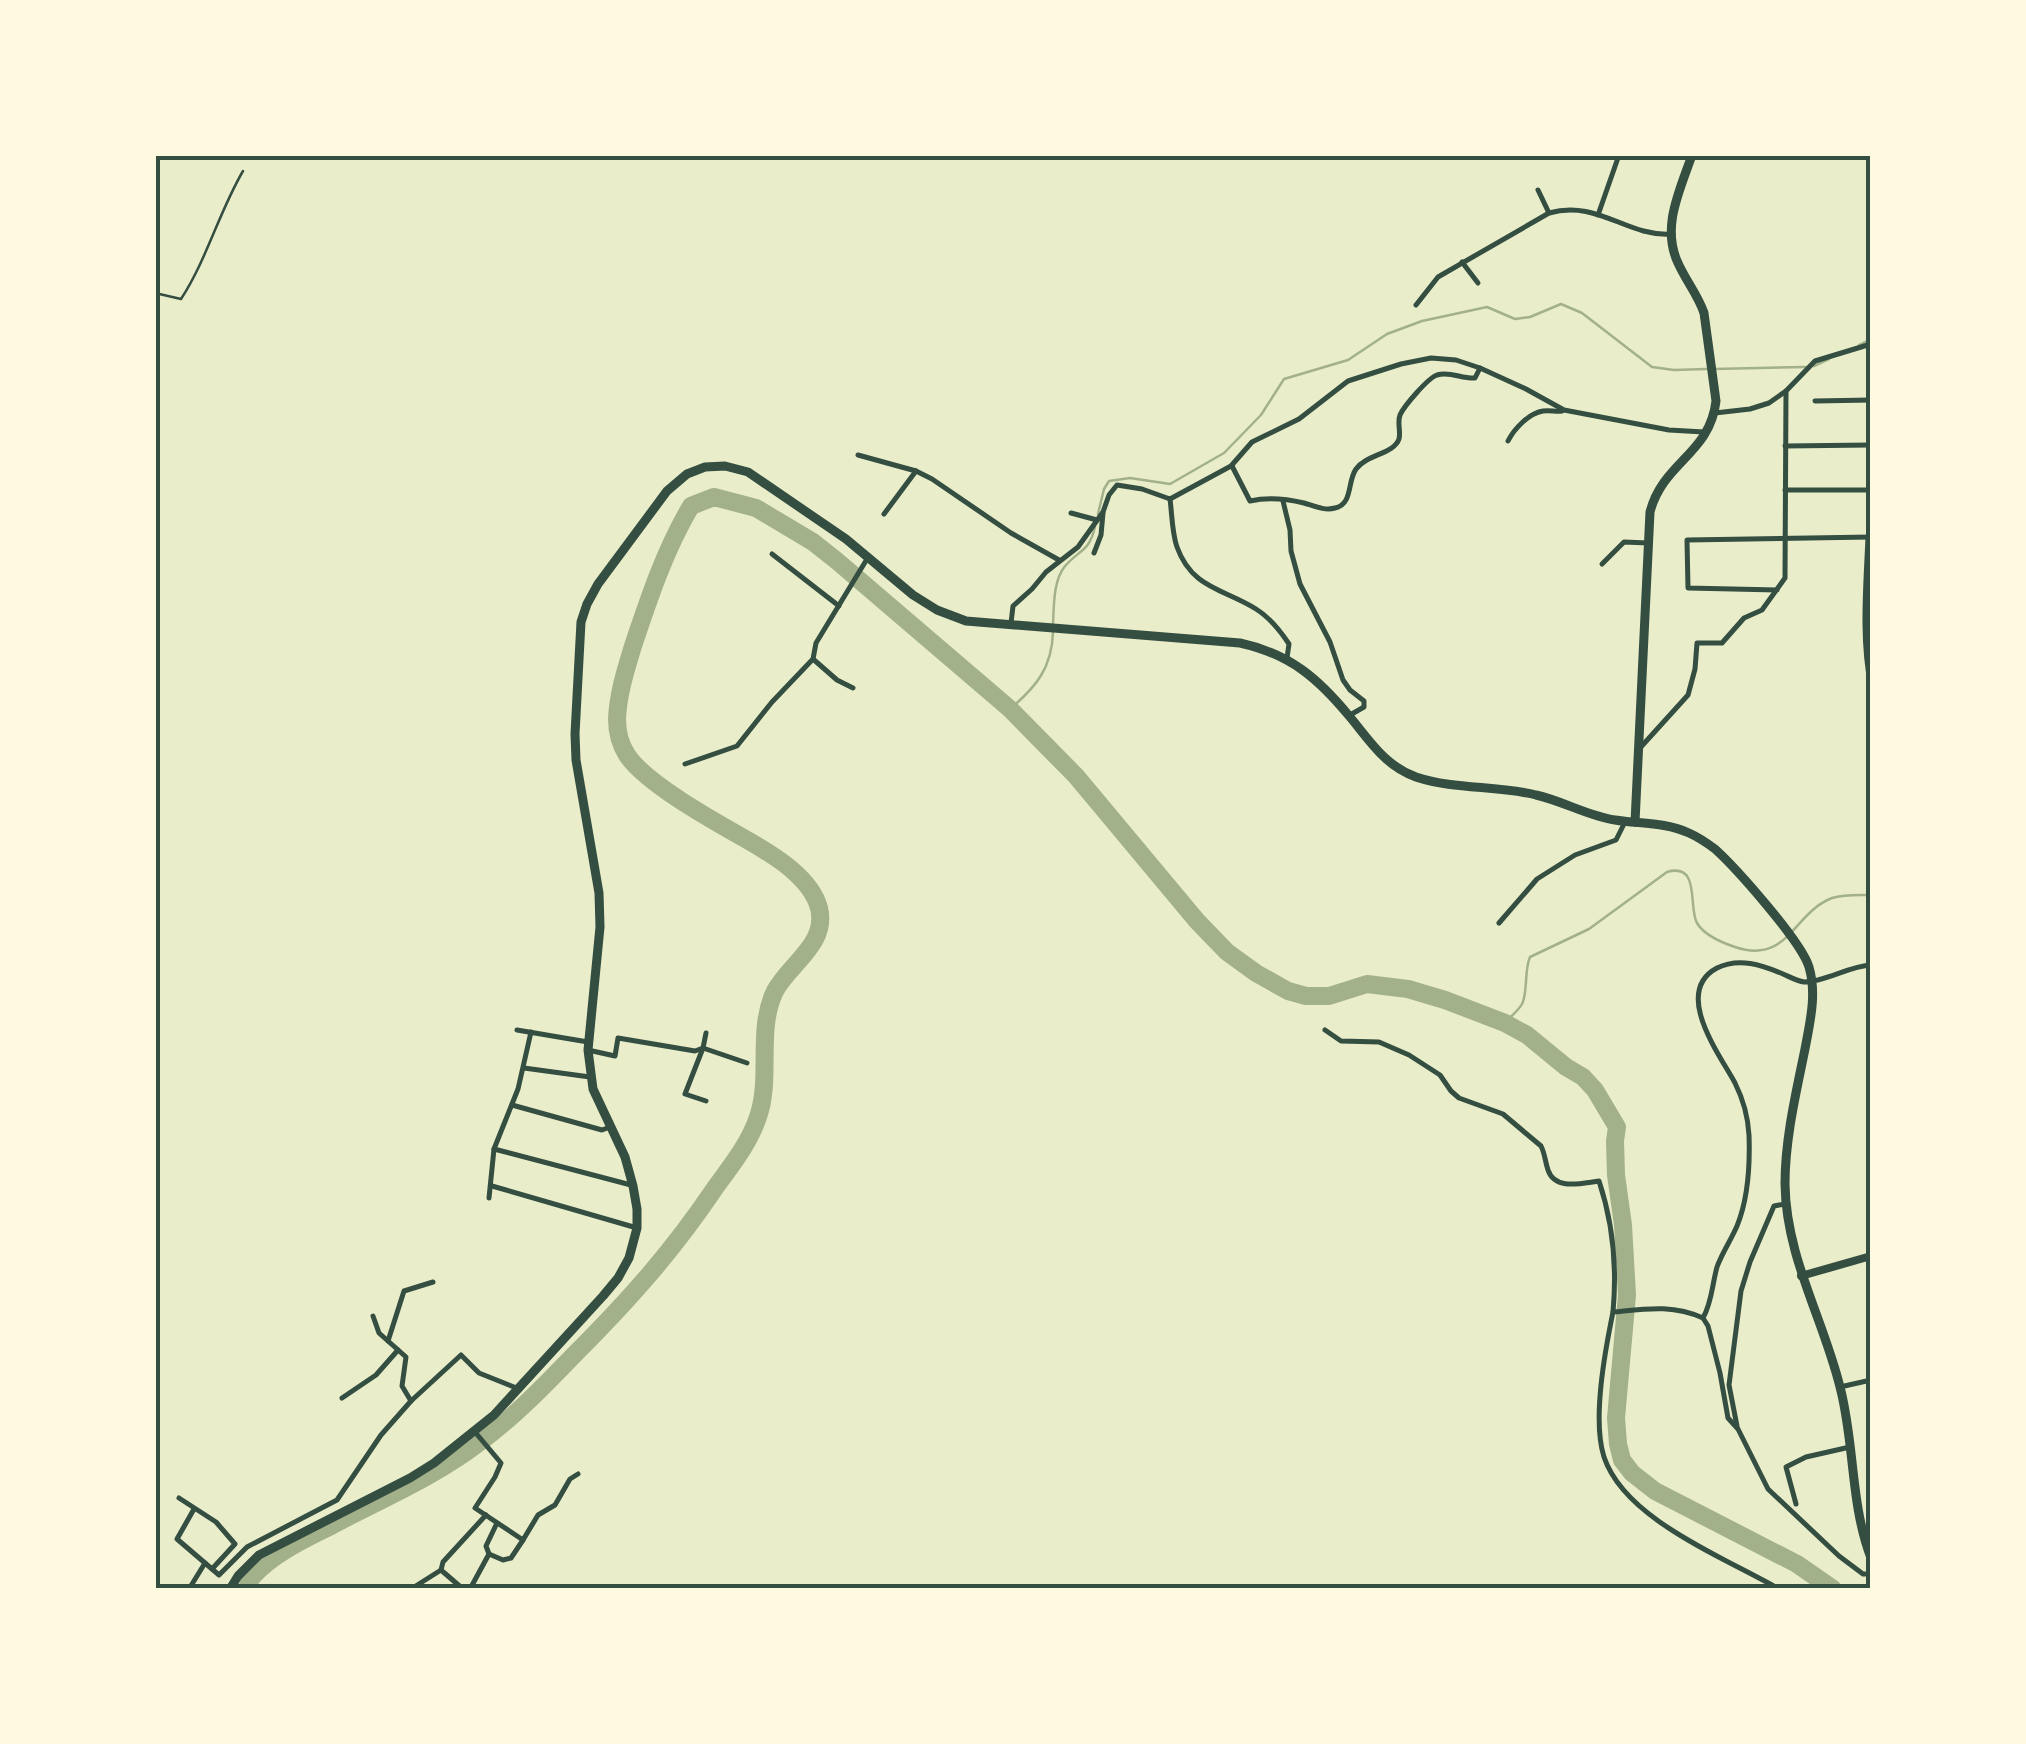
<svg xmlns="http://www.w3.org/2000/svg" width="2026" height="1744" viewBox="0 0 2026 1744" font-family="Roboto,sans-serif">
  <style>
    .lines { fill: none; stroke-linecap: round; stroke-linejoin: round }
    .stream { stroke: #a3b18a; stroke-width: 2.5 }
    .river { stroke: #a3b18a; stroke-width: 18 }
    .path { stroke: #344e41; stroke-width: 2.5 }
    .minor { stroke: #344e41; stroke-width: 5 }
    .tertiary { stroke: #344e41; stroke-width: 8 }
    .primary { stroke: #344e41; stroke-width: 9 }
    .neatline { fill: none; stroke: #344e41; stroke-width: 4 }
  </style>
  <rect width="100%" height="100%" fill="#e9edc9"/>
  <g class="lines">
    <!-- stream -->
    <g class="stream">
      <polyline points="1859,345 1871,339"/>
      <polyline points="1814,366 1829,359"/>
      <polyline points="1714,369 1806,367"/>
      <polyline points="1098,514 1104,489 1109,481 1130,478 1170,484 1224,453 1261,415 1284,379 1348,360 1387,334 1422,321 1487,307 1515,319 1530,317 1561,304 1582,313 1652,367 1674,370 1706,369"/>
      <path d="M1053,624C1054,606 1053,581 1065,566C1080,549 1089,552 1095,527"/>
      <path d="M1010,709C1036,687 1052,668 1053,632"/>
      <path d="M1505,1023C1510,1017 1518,1011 1522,1004C1528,993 1524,970 1530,957L1589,929L1667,872C1701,862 1688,908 1697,923C1704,935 1723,943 1735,947C1788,965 1793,913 1832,898C1845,894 1858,895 1871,895"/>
    </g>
    <!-- river -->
    <path class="river" d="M247,1589C249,1583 249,1580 253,1576C273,1554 303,1540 329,1527C379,1500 435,1477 480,1442C514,1417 544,1386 574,1355C628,1301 672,1252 715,1188C731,1166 749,1144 758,1117C772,1077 756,1030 775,991C789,964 828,944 819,908C811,878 775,856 749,841C717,823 646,784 627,755C620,744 617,731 617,719C618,694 626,669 633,646C649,598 665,550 691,506L714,497L756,508L813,542L837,561L1010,709L1076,776L1197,921L1227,952L1256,973L1288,991L1306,996H1329L1367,984L1408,989L1445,1000L1505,1023L1527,1035L1566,1067L1583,1077L1595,1090L1617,1127L1615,1141L1616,1175L1623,1225L1627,1295L1616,1418L1618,1444L1622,1460L1632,1473L1655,1491L1797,1564L1833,1589"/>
    <!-- path -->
    <path class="path" d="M155,293L181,299C207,259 219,212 243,171"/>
    <!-- minor -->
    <g class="minor">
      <polyline points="1538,190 1549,213"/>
      <polyline points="1598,215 1619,155"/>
      <polyline points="1462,262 1478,283"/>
      <path d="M1416,305L1438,277L1549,213C1597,199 1627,237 1671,234"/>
      <polyline points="1815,401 1871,400"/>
      <polyline points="1715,413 1750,409 1769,403 1786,391 1815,361 1871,344"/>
      <path d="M1508,441C1514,429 1529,413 1543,411C1550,410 1556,412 1562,411"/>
      <polyline points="1785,446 1871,445"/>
      <polyline points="858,455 916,471 932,479 1011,533 1059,560"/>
      <path d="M1232,466L1250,501C1268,497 1287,499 1304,503C1314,506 1325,511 1335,508C1353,504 1347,482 1356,469C1367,454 1394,454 1399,439C1401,431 1397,423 1400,415C1404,406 1428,378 1437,375C1450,371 1462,379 1475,378L1480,368"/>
      <polyline points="1785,490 1871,490"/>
      <path d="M1170,499C1172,514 1172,533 1177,547C1192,589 1225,589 1256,609C1269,617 1281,632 1289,644L1287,658"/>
      <polyline points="1283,501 1290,530 1291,551 1300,584 1330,642 1343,680 1350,690 1364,701 1364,707 1350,715"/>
      <polyline points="1071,513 1097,520"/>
      <polyline points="884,514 916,471"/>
      <path d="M1868,537C1866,586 1861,639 1871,687"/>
      <polyline points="1094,553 1101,535 1103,513"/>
      <polyline points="772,554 839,606"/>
      <polyline points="1602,564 1624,542 1648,543"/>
      <polyline points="1777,590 1688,588 1687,540 1871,537"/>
      <polyline points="1011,623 1013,606 1032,589 1046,572 1078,547 1103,512 1109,495 1117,485 1142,489 1170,499 1231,466 1252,442 1299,419 1348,381 1401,364 1431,358 1456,360 1480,368 1526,389 1564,410 1669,430 1704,432"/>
      <polyline points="813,659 837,680 853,688"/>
      <polyline points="1640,748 1688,695 1695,669 1697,643 1722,643 1744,618 1762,610 1785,578 1786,391"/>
      <polyline points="685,764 737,746 772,702 813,659 816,643 867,559"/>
      <polyline points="1499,923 1537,879 1575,855 1616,840 1625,822"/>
      <polyline points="517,1030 588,1042"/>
      <path d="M1325,1030L1341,1041L1379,1042L1409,1055L1440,1075L1451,1091L1459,1098L1503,1114L1541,1146C1545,1154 1545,1161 1548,1170C1555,1191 1582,1183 1599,1181C1613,1223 1617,1268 1613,1312"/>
      <polyline points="706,1033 703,1048 685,1094 706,1101"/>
      <polyline points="588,1050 615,1056 618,1038 695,1051 703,1048 747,1063"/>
      <polyline points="524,1068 590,1077"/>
      <polyline points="512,1105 602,1130 610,1127"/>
      <polyline points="494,1149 631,1185"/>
      <polyline points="492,1186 637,1228"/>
      <polyline points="489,1198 494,1149 518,1089 531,1032"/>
      <polyline points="373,1316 379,1333 388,1341"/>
      <polyline points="1703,1318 1708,1326 1720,1373 1728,1418 1738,1429 1768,1489 1839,1556 1863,1574 1871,1574"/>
      <polyline points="1840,1387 1871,1380"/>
      <polyline points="342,1398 376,1375 398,1350"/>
      <polyline points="411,1401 402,1386 406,1357 388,1341 404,1291 433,1282"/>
      <polyline points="1737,1426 1729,1385 1741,1291 1750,1262 1774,1206 1785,1204"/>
      <polyline points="475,1432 501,1463 495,1477 475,1508 523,1540 538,1515 555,1505 570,1479 578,1474"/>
      <polyline points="179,1498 216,1522 235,1544 212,1569"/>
      <polyline points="1796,1504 1786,1467 1806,1457 1850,1447"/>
      <polyline points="194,1509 177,1539 219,1575 247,1547 337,1500 381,1435 411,1401 461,1355 479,1373 519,1389"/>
      <polyline points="489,1554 503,1560 511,1558 523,1540"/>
      <polyline points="441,1570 443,1562 486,1515"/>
      <polyline points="189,1589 205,1563"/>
      <polyline points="411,1589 441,1570 463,1589"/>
      <polyline points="470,1589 489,1554 486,1546 497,1523"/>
      <path d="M1779,1589C1726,1558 1625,1520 1604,1457C1592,1420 1605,1351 1613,1312C1645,1309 1672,1304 1703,1318C1712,1302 1712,1285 1717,1267C1722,1253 1731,1240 1737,1226C1748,1199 1750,1163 1749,1135C1748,1117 1743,1099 1735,1083C1720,1055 1672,992 1717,968C1739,957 1762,965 1783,974C1790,977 1797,981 1804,982C1825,982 1849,966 1871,965"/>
    </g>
    <!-- tertiary -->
    <polyline class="tertiary" points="1801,1276 1871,1256"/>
    <!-- primary -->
    <g class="primary">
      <path d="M1635,822L1650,512C1663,462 1710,454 1716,401L1704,313C1698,295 1686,281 1678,263C1661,227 1680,190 1692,155"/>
      <path d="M230,1589L238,1576L259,1555L410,1478L434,1463L494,1415L603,1296L618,1278L629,1258L637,1228V1209L633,1186L625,1157L593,1089L588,1050L600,927L599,893L576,760L575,734L581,622L587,604L598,584L667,491L687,474L705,467L725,466L748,472L846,539L913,595L937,610L966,621L1240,643C1290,654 1318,678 1350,717C1370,741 1385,766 1416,777C1455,790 1496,785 1536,795C1563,801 1588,816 1615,820C1640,824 1665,822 1689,833C1698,837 1707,843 1715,849C1736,868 1801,941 1809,967C1817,994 1810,1022 1805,1049C1796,1093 1785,1139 1785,1184C1786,1257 1823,1318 1840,1387C1855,1444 1850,1503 1871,1558"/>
    </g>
  </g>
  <!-- border -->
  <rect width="2026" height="1744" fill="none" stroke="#fefae0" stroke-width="315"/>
  <rect x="158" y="158" width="1710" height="1428" class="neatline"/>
</svg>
